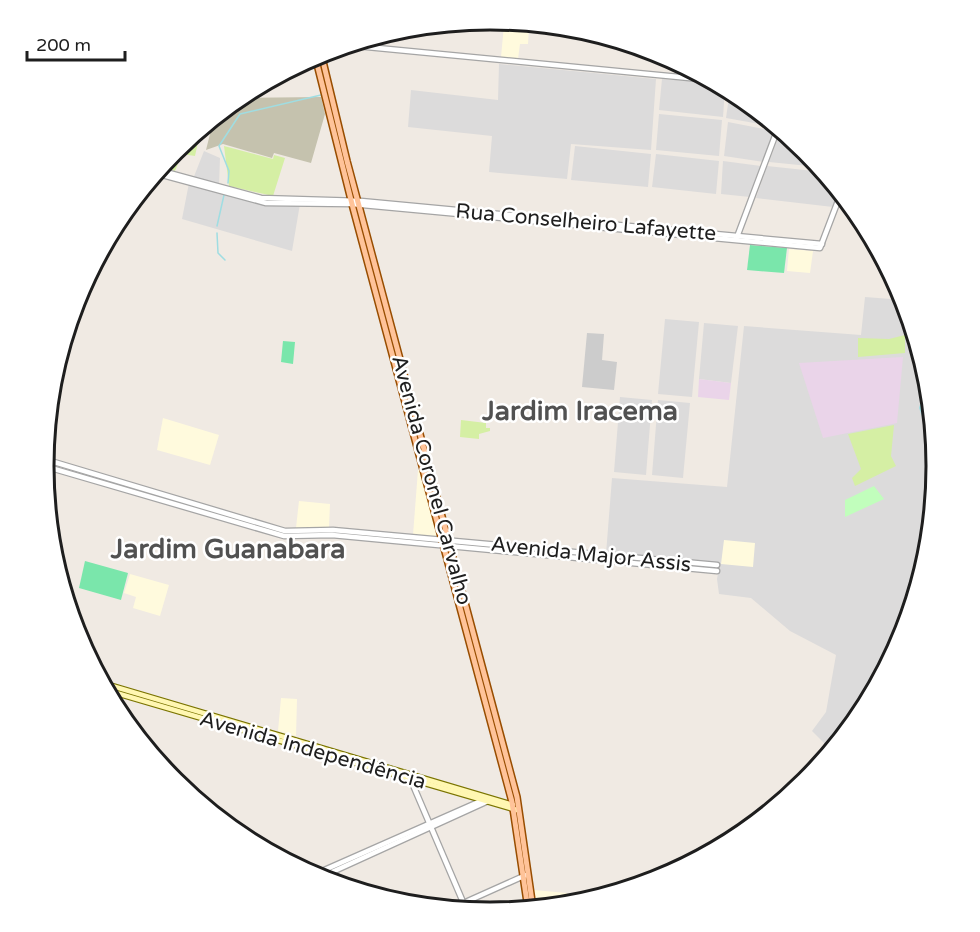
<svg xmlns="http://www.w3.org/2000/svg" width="980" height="932" viewBox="0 0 980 932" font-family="'Varela Round',sans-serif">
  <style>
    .residential { fill: #dcdbdb }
    .industrial { fill: #ead4e9 }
    .education { fill: #fffadd }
    .religious { fill: #ccc }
    .construction { fill: #c5c2ae }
    .grass { fill: #d5efa4 }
    .park { fill: #c1febc }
    .pitch { fill: #7ae6ab }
    .water { fill: #9fdde2 }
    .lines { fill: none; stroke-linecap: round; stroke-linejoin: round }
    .stream { stroke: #9fdde2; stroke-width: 1.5 }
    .tertiary-casing { stroke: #a5a5a5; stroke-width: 7 }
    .secondary-casing { stroke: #7a7400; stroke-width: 7 }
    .primary-casing { stroke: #984d00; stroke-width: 8 }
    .tertiary { stroke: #fff; stroke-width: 4.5 }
    .secondary { stroke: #fff7b2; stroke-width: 4.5 }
    .primary { stroke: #ffc399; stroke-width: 5 }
    .labels { text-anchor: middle; stroke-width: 5; stroke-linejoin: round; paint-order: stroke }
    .street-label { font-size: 21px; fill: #1e1e1e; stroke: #fff }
    .district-label { font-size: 27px; font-weight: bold; fill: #515151; stroke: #fff }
    .rim { fill: none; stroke: #1e1e1e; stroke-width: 3 }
  </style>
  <rect width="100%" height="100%" fill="#f0eae3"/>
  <!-- residential -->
  <g class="residential">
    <polygon points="499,64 656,79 651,150 571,144 567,179 489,172 492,136 408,127 411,90 498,100"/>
    <polygon points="662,79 716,83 725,88 723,117 659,110"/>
    <polygon points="730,90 738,95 776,127 726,118"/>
    <polygon points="659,114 722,120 719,156 656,150"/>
    <polygon points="728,122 775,131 764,162 724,156"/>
    <polygon points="781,130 806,151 819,167 769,162"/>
    <polygon points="575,146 651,154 648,187 571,180"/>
    <polygon points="204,151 220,158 219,186 273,200 301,198 292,251 182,219 189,183 193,179"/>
    <polygon points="656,154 719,161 716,194 652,187"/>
    <polygon points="723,161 761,166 750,197 721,194"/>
    <polygon points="767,166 823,172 839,190 833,207 756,198"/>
    <polygon points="865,297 904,300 928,379 936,466 928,553 902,637 861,714 831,750 812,731 826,712 836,655 790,631 751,598 719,594 717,579 720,563 606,554 612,478 727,487 744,326 861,335"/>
    <polygon points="665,319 699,322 692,397 658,394"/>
    <polygon points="704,323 738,326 731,383 699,379"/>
    <polygon points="620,397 652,400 646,475 614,472"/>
    <polygon points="658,400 690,403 683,478 652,475"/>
  </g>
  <!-- industrial -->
  <g class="industrial">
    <polygon points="903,357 897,423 823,438 799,363"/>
    <polygon points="699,379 731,383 729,400 698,397"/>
  </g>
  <!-- education -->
  <g class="education">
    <polygon points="504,25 529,27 528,44 520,44 518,59 501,57"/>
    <polygon points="789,249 813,251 810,273 787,271"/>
    <polygon points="163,418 219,435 210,465 157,450"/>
    <polygon points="418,470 420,470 437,537 413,535"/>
    <polygon points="299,501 330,504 329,527 296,528"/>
    <polygon points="724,540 755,543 753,567 721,564"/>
    <polygon points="130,574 169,585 160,616 133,608 136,597 124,593"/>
    <polygon points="281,698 297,699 296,736 278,731"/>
    <polygon points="534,890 567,893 565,905 540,907 540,904 535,903"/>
  </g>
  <!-- religious -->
  <polygon class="religious" points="587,333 604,334 602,360 617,362 614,390 582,387"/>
  <!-- construction -->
  <polygon class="construction" points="321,97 325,114 311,163 274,153 272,158 223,144 206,150 214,118 232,103 239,105 242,98"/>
  <!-- grass -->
  <g class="grass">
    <polygon points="188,139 198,142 195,156 182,154 175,171 163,167 175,150"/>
    <polygon points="224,146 273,159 274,155 285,158 273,196 229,186"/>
    <polygon points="905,335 905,353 858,357 858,338 889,339"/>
    <polygon points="461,420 486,423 486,428 490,428 490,431 479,434 479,439 460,437"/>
    <polygon points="894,425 891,456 896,466 855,486 852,478 861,469 848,434"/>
  </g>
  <!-- park -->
  <polygon class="park" points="874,486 884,499 845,517 845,500"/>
  <!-- pitch -->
  <g class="pitch">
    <polygon points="750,245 787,248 784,273 747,270"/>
    <polygon points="283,341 295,342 293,364 281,362"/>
    <polygon points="85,561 128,573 121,600 79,588"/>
  </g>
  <!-- water -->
  <polygon class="water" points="928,378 928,379 935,452 919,408"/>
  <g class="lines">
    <!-- stream -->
    <g class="stream">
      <polyline points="228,183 229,171 219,146 240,114 321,95"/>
      <polyline points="217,226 224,195"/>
      <polyline points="217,233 218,253 225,260"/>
    </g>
    <!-- tertiary casing -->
    <g class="tertiary-casing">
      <g id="tertiary">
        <polyline points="346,45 710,80"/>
        <polyline points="158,170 261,198 361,201 822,244"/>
        <polyline points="155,173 266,203 352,204 820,248 841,193"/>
        <polyline points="737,237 778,128"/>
        <polyline points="44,459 285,531 333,530 717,565"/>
        <polyline points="44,466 284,536 332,535 717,571"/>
        <polyline points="410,778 463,902"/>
        <polyline points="313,875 483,800"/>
        <polyline points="319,878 488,801"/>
        <polyline points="450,909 526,875"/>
      </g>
    </g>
    <!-- secondary casing -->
    <g class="secondary-casing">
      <g id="secondary">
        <polyline points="102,683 513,805"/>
        <polyline points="106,690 517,810"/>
      </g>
    </g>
    <!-- primary casing -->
    <g class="primary-casing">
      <g id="primary">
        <polyline points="321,53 347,161 517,797 533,908"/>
        <polyline points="315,56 353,208 512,802 528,909"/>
      </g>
    </g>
    <!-- tertiary -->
    <use href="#tertiary" class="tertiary"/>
    <!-- secondary -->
    <use href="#secondary" class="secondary"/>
    <!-- primary -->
    <use href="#primary" class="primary"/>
  </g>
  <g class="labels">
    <!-- street labels -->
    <g class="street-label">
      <text transform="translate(586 222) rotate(5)" y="7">Rua Conselheiro Lafayette</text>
      <text transform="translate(432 480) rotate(75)" y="7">Avenida Coronel Carvalho</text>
      <text transform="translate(591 554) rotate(6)" y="7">Avenida Major Assis</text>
      <text transform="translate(313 750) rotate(16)" y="7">Avenida Independência</text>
    </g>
    <!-- district labels -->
    <g class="district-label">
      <text x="580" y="420">Jardim Iracema</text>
      <text x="228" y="558">Jardim Guanabara</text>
    </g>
  </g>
  <!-- crop -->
  <path d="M0 0H980V932H0ZM54 466a436 436 0 1 1 872 0a436 436 0 1 1-872 0Z" fill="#fff" fill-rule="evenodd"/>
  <path class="rim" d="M54 466a436 436 0 1 1 872 0a436 436 0 1 1-872 0Z"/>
  <!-- scale -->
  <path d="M27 51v9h98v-9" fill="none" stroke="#1e1e1e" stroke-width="3"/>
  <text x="36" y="51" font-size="18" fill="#1e1e1e" stroke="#ffffff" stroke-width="4.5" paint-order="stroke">200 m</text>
</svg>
